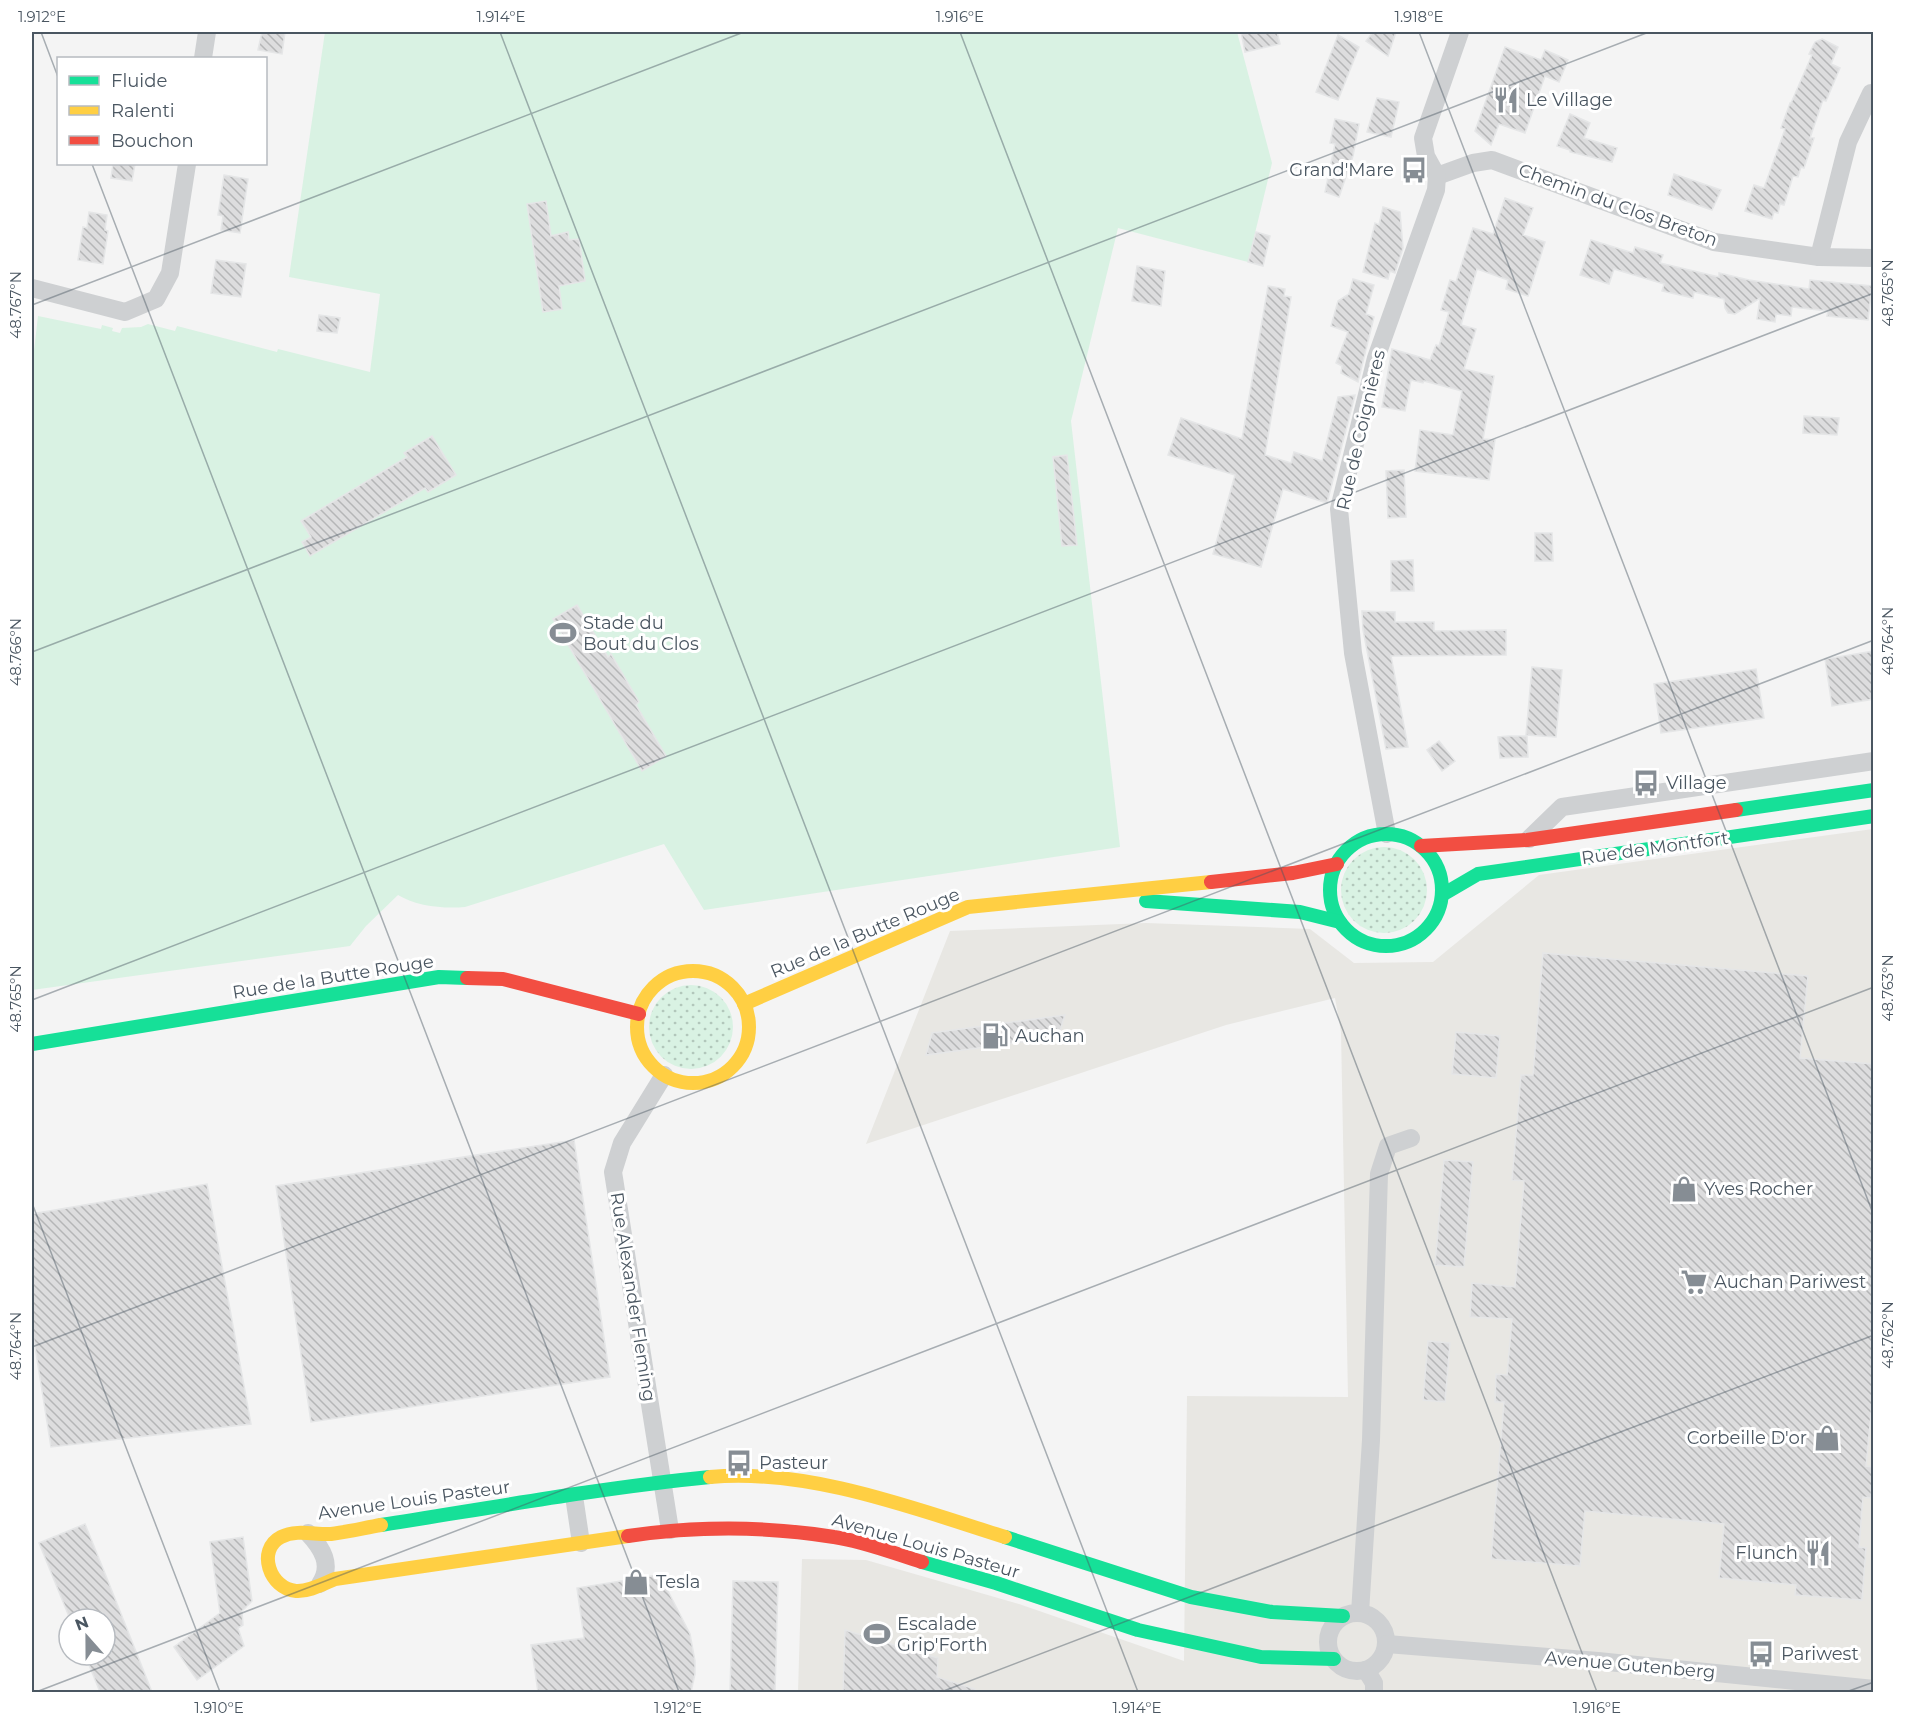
<svg xmlns="http://www.w3.org/2000/svg" width="1905" height="1724" viewBox="0 0 1905 1724" font-family="Montserrat,sans-serif">
  <style>
    .commercial { fill: #e8e7e3 }
    .grass { fill: url(#grass-dots) }
    .pitch { fill: #d9f2e3 }
    .building { fill: url(#building-back-hatch); stroke: #e5e6e7; stroke-width: 1.5 }
    .lines { fill: none; stroke-linecap: round; stroke-linejoin: round }
    .street { stroke: #ced0d2; stroke-width: 18 }
    .fast { stroke: #16e098; stroke-width: 14 }
    .slow { stroke: #ffcf43; stroke-width: 14 }
    .jam { stroke: #f24e42; stroke-width: 14 }
    .ticks { fill: none; stroke: #4a5661; stroke-width: 1.5; stroke-opacity: 0.45 }
    .labels { text-anchor: middle; stroke-width: 6; stroke-linejoin: round; paint-order: stroke }
    .poi-label { font-size: 18px; fill: #4a5661; stroke: #fff; text-anchor: start }
    .street-label { font-size: 18px; fill: #4a5661; stroke: #fff }
    .neatline { fill: none; stroke: #4a5661; stroke-width: 2 }
    .ticks-label { font-size: 15px; text-anchor: middle; fill: #4a5661 }
  </style>
  <defs>
    <pattern id="grass-dots" width="8" height="8" patternUnits="userSpaceOnUse" patternTransform="scale(1.5)"><rect width="8" height="8" fill="#d9f2e3"/><path d="M2 2h.1M6 6h.1" fill="none" stroke="#b2c7bb" stroke-width="1.8" stroke-linecap="round"/></pattern>
    <pattern id="building-back-hatch" width="6" height="6" patternUnits="userSpaceOnUse" patternTransform="scale(1.5)"><rect width="6" height="6" fill="#ddddde"/><path d="M-1 5l2 2M0 0l6 6M5-1l2 2" fill="none" stroke="#b5b6b7"/></pattern>
  </defs>
  <rect width="100%" height="100%" fill="#f4f4f4"/>
  <!-- commercial -->
  <polygon class="commercial" points="1873,829 1873,1692 798,1692 802,1559 866,1560 1019,1604 1184,1661 1187,1396 1348,1397 1341,1032 1335,998 1226,1025 866,1144 950,931 1146,923 1310,929 1354,963 1433,962 1539,875"/>
  <!-- grass -->
  <g class="grass">
    <circle cx="1384" cy="890" r="43"/>
    <circle cx="691" cy="1027" r="42"/>
  </g>
  <!-- pitch -->
  <path class="pitch" d="M325,32H1237L1272,163L1248,262L1118,228L1071,421L1120,847L704,910L664,844L465,907C443,909 416,906 398,895L366,926L350,946L32,990V368L38,316L101,329L102,325L113,328L112,331L120,333L122,328L141,327L148,324L175,331L177,326L277,352L278,349L370,372L380,294L289,277Z"/>
  <!-- building -->
  <g class="building">
    <polygon points="262,32 285,32 282,54 258,50"/>
    <polygon points="1241,32 1277,32 1280,44 1245,52"/>
    <polygon points="1373,32 1396,32 1388,56 1366,41"/>
    <polygon points="1338,35 1359,47 1338,100 1316,92"/>
    <polygon points="1822,39 1838,47 1831,64 1840,68 1826,101 1823,100 1810,138 1814,138 1804,168 1801,167 1798,177 1793,176 1784,205 1780,204 1778,213 1774,212 1772,219 1745,211 1754,185 1764,188 1785,129 1781,128 1790,103 1791,103 1812,55 1809,54 1815,42"/>
    <polygon points="1505,47 1541,60 1545,50 1568,60 1559,82 1545,76 1525,133 1499,124 1491,145 1475,131"/>
    <polygon points="1377,98 1399,102 1391,137 1367,132"/>
    <polygon points="1570,114 1590,123 1584,138 1617,148 1612,162 1570,152 1570,150 1557,146"/>
    <polygon points="1335,119 1359,124 1353,156 1339,197 1325,192 1335,144 1330,143"/>
    <polygon points="113,164 135,164 132,181 111,178"/>
    <polygon points="1674,174 1721,190 1712,210 1668,195"/>
    <polygon points="224,175 248,179 240,233 221,230 223,216 218,215"/>
    <polygon points="1505,198 1533,208 1523,235 1545,242 1528,296 1506,289 1508,280 1477,269 1461,325 1476,329 1464,369 1494,376 1483,439 1495,440 1489,480 1415,471 1420,430 1453,435 1462,391 1424,381 1423,383 1411,380 1405,411 1382,407 1392,349 1430,360 1436,345 1439,346 1449,312 1441,310 1450,280 1456,282 1473,228 1493,234"/>
    <polygon points="546,201 551,236 568,232 569,240 579,239 585,281 559,286 562,309 543,312 527,204"/>
    <polygon points="1383,207 1400,212 1403,248 1395,273 1390,271 1388,279 1363,272 1375,223 1379,225"/>
    <polygon points="89,212 107,215 105,230 108,231 103,264 78,260 83,227 87,228"/>
    <polygon points="1256,232 1270,236 1263,266 1248,262"/>
    <polygon points="1591,240 1633,253 1635,247 1663,255 1660,263 1719,277 1719,273 1749,280 1809,289 1810,280 1872,286 1868,320 1827,316 1828,311 1792,307 1791,316 1776,314 1775,322 1757,319 1760,298 1735,314 1728,313 1725,308 1724,299 1694,292 1693,298 1662,291 1664,284 1614,269 1609,284 1580,275"/>
    <polygon points="216,260 246,264 241,297 211,293"/>
    <polygon points="1137,266 1165,271 1161,306 1132,301"/>
    <polygon points="1353,279 1374,285 1366,314 1374,317 1358,382 1341,373 1342,366 1336,363 1348,332 1331,326 1338,301 1349,294"/>
    <polygon points="1268,286 1285,289 1284,296 1291,297 1265,455 1291,463 1294,452 1322,461 1338,397 1355,395 1327,503 1283,489 1261,567 1213,554 1235,475 1168,455 1181,418 1242,439"/>
    <polygon points="319,315 340,318 337,333 317,331"/>
    <polygon points="1804,416 1839,418 1837,435 1803,433"/>
    <polygon points="432,436 456,475 428,492 425,488 310,556 302,542 311,537 301,521 407,457 404,453"/>
    <polygon points="1067,455 1077,545 1062,546 1053,457"/>
    <polygon points="1404,470 1406,517 1388,518 1386,471"/>
    <polygon points="1535,533 1552,533 1553,561 1535,561"/>
    <polygon points="1413,560 1414,591 1391,591 1391,561"/>
    <polygon points="577,605 608,657 611,654 639,702 636,705 666,756 642,771 553,619"/>
    <polygon points="1362,611 1395,612 1395,622 1434,622 1434,631 1506,630 1506,655 1391,656 1408,747 1386,749 1363,630"/>
    <polygon points="1874,651 1874,699 1832,706 1825,659"/>
    <polygon points="1532,667 1562,670 1556,737 1526,735"/>
    <polygon points="1756,669 1764,718 1661,733 1654,684"/>
    <polygon points="1509,736 1527,736 1528,757 1500,758 1498,737"/>
    <polygon points="1439,741 1455,761 1442,771 1427,750"/>
    <polygon points="1543,953 1808,976 1800,1058 1874,1064 1874,1383 1866,1466 1873,1467 1871,1498 1863,1497 1859,1547 1866,1548 1862,1600 1795,1595 1796,1585 1719,1578 1724,1524 1585,1511 1580,1566 1491,1559 1504,1402 1495,1402 1496,1374 1507,1375 1512,1319 1470,1317 1472,1283 1515,1287 1524,1181 1512,1180 1521,1075 1533,1075"/>
    <polygon points="1065,1015 1058,1037 926,1055 932,1033"/>
    <polygon points="1456,1032 1500,1036 1496,1078 1452,1074"/>
    <polygon points="574,1140 610,1377 311,1422 276,1186"/>
    <polygon points="1444,1160 1473,1162 1464,1267 1435,1265"/>
    <polygon points="207,1184 251,1424 51,1447 32,1328 32,1214"/>
    <polygon points="1428,1341 1450,1343 1445,1402 1423,1400"/>
    <polygon points="85,1524 106,1576 152,1692 100,1692 85,1655 105,1655 105,1619 70,1619 39,1543"/>
    <polygon points="243,1537 252,1601 242,1611 243,1625 238,1628 244,1646 197,1680 174,1647 220,1613 210,1542"/>
    <polygon points="658,1575 668,1591 690,1634 695,1661 695,1674 691,1692 538,1692 531,1645 584,1638 577,1588"/>
    <polygon points="733,1581 778,1582 775,1692 730,1692"/>
    <polygon points="845,1630 938,1658 937,1677 975,1689 975,1692 843,1692"/>
  </g>
  <g class="lines">
    <!-- street -->
    <g class="street">
      <polyline points="203,58 207,32"/>
      <polyline points="1437,176 1473,163 1492,160 1714,242 1819,257 1874,258"/>
      <polyline points="1437,176 1426,156 1423,138 1460,32"/>
      <polyline points="1819,257 1848,142 1871,93"/>
      <polyline points="32,288 125,312 156,299 170,273 187,164"/>
      <polyline points="1387,834 1353,653 1339,509 1376,358 1436,190 1437,176"/>
      <polyline points="1529,839 1562,807 1874,761"/>
      <polyline points="664,1075 622,1143 613,1172 670,1530"/>
      <polyline points="574,1496 581,1543"/>
      <path d="M308,1533C322,1548 333,1565 320,1584"/>
      <circle cx="1357" cy="1642" r="29"/>
      <polyline points="1360,1613 1371,1440 1379,1174 1388,1146 1411,1138"/>
      <polyline points="1387,1644 1598,1661 1874,1689"/>
      <polyline points="1366,1670 1374,1683 1374,1692"/>
    </g>
    <!-- fast -->
    <g class="fast">
      <polyline points="1736,810 1874,790"/>
      <circle cx="1386" cy="890" r="56"/>
      <polyline points="1442,895 1478,874 1874,816"/>
      <polyline points="1146,901 1300,912 1340,922"/>
      <polyline points="32,1044 439,977 467,978"/>
      <path d="M381,1525C490,1508 600,1488 710,1477"/>
      <polyline points="1005,1537 1191,1597 1272,1612 1343,1616"/>
      <polyline points="922,1562 996,1583 1138,1630 1261,1657 1334,1659"/>
    </g>
    <!-- slow -->
    <g class="slow">
      <circle cx="693" cy="1027" r="56"/>
      <polyline points="744,1004 968,907 1211,882"/>
      <path d="M710,1477C808,1468 913,1508 1005,1537"/>
      <path d="M381,1525C364,1528 348,1532 331,1534C315,1535 297,1529 281,1537C256,1550 270,1589 296,1591C309,1592 323,1584 335,1579L628,1536"/>
    </g>
    <!-- jam -->
    <g class="jam">
      <polyline points="1421,846 1527,840 1736,810"/>
      <polyline points="1211,882 1293,873 1337,864"/>
      <polyline points="467,978 503,979 639,1014"/>
      <path d="M628,1536C696,1526 766,1526 834,1537C863,1541 893,1553 922,1562"/>
    </g>
  </g>
  <!-- ticks -->
  <path class="ticks" d="M41,32L58,77M500,32L1138,1692M960,32L1597,1692M1419,32L1874,1216M92,164L679,1692M32,305L744,32M32,652L1649,32M32,1000L1874,293M32,1203L220,1692M32,1347L1874,640M36,1692L1874,987M941,1692L1874,1335M1846,1692L1874,1682"/>
  <!-- icons -->
  <defs>
    <g id="restaurant-bare" transform="scale(2.07)"><path d="M-5-6h1v4h1v-4h1v4h1v-4h1v5L-1.5 .5V6h-2V.5L-5-1ZM5-6V6H3V1.5H1.5Q1.5-4 5-6Z" fill="#868d94" stroke="#fff" stroke-width="2.5" paint-order="stroke"/></g>
    <g id="bus-bare" transform="scale(2.07)"><path d="M-5-6H5V4H4V6H2V4H-2V6H-4V4H-5ZM-3.5-4V0h7V-4ZM-3.5 1.2v1.5H-2V1.2ZM2 1.2v1.5H3.5V1.2Z" fill="#868d94" stroke="#fff" stroke-width="2.5" paint-order="stroke"/></g>
    <g id="stadium-bare" transform="scale(2.07)"><path d="M0-5a6.5 5 0 1 0 0 10a6.5 5 0 1 0 0-10ZM-3.5-1.8h7v3.6h-7Z" fill="#868d94" stroke="#fff" stroke-width="2.5" paint-order="stroke"/></g>
    <g id="fuel-bare" transform="scale(2.07)"><path d="M-5.5-6h7V0h2V4h1.3V-2.5L3-4.5l.8-.8L6-3V5H2.5V1h-1V6h-7ZM-4.2-4.7v3.2H.2V-4.7Z" fill="#868d94" stroke="#fff" stroke-width="2.5" paint-order="stroke"/></g>
    <g id="shop-bare" transform="scale(2.07)"><path d="M-5-2.5h2.3a2.7 3.5 0 0 1 5.4 0H5L5.5 6h-11ZM-1.5-2.5h3a1.5 2.3 0 0 0-3 0Z" fill="#868d94" stroke="#fff" stroke-width="2.5" paint-order="stroke"/></g>
    <g id="supermarket-bare" transform="scale(2.07)"><path d="M-6-5.5h2.5l.6 2H6L4.5 2H-2.5L-4.4-4H-6ZM-1.5 3.2a1.3 1.3 0 1 0 .1 0ZM3 3.2a1.3 1.3 0 1 0 .1 0Z" fill="#868d94" stroke="#fff" stroke-width="2.5" paint-order="stroke"/></g>
  </defs>
  <g fill-rule="evenodd">
    <use href="#restaurant-bare" x="1506" y="100"/>
    <use href="#bus-bare" x="1414" y="170"/>
    <use href="#stadium-bare" x="563" y="633"/>
    <use href="#bus-bare" x="1646" y="783"/>
    <use href="#fuel-bare" x="995" y="1036"/>
    <use href="#shop-bare" x="1684" y="1189"/>
    <use href="#supermarket-bare" x="1694" y="1282"/>
    <use href="#shop-bare" x="1827" y="1438"/>
    <use href="#bus-bare" x="739" y="1463"/>
    <use href="#restaurant-bare" x="1818" y="1553"/>
    <use href="#shop-bare" x="636" y="1582"/>
    <use href="#stadium-bare" x="877" y="1634"/>
    <use href="#bus-bare" x="1761" y="1654"/>
  </g>
  <g class="labels">
    <!-- poi labels -->
    <g class="poi-label">
      <text x="1526" y="106">Le Village</text>
      <text x="1394" y="176" text-anchor="end">Grand'Mare</text>
      <text x="583" y="629">Stade du<tspan x="583" dy="21">Bout du Clos</tspan></text>
      <text x="1666" y="789">Village</text>
      <text x="1015" y="1042">Auchan</text>
      <text x="1704" y="1195">Yves Rocher</text>
      <text x="1714" y="1288">Auchan Pariwest</text>
      <text x="1807" y="1444" text-anchor="end">Corbeille D'or</text>
      <text x="759" y="1469">Pasteur</text>
      <text x="1798" y="1559" text-anchor="end">Flunch</text>
      <text x="656" y="1588">Tesla</text>
      <text x="897" y="1630">Escalade<tspan x="897" dy="21">Grip'Forth</tspan></text>
      <text x="1781" y="1660">Pariwest</text>
    </g>
    <!-- street labels -->
    <g class="street-label">
      <text transform="translate(1618 205) rotate(20)" y="6">Chemin du Clos Breton</text>
      <text transform="translate(1361 430) rotate(-77)" y="6">Rue de Coignières</text>
      <text transform="translate(1655 848) rotate(-8)" y="6">Rue de Montfort</text>
      <text transform="translate(865 933) rotate(-23)" y="6">Rue de la Butte Rouge</text>
      <text transform="translate(333 977) rotate(-9)" y="6">Rue de la Butte Rouge</text>
      <text transform="translate(633 1297) rotate(81)" y="6">Rue Alexander Fleming</text>
      <text transform="translate(414 1500) rotate(-8)" y="6">Avenue Louis Pasteur</text>
      <text transform="translate(926 1546) rotate(16)" y="6">Avenue Louis Pasteur</text>
      <text transform="translate(1630 1665) rotate(5)" y="6">Avenue Gutenberg</text>
    </g>
  </g>
  <!-- border -->
  <rect width="1905" height="1724" fill="none" stroke="#ffffff" stroke-width="66"/>
  <!-- legend -->
  <rect x="57" y="57" width="210" height="108" fill="#ffffff" stroke="#b7bbc0" stroke-width="1.5"/>
  <rect x="69" y="76" width="30" height="9" fill="#16e098" stroke="#b7bbc0" stroke-width="1.5"/>
  <text x="111" y="87" font-size="18" fill="#4a5661">Fluide</text>
  <rect x="69" y="106" width="30" height="9" fill="#ffcf43" stroke="#b7bbc0" stroke-width="1.5"/>
  <text x="111" y="117" font-size="18" fill="#4a5661">Ralenti</text>
  <rect x="69" y="136" width="30" height="9" fill="#f24e42" stroke="#b7bbc0" stroke-width="1.5"/>
  <text x="111" y="147" font-size="18" fill="#4a5661">Bouchon</text>
  <!-- north arrow -->
  <g transform="translate(87 1637) rotate(339)"><circle r="28" fill="#ffffff" stroke="#b7bbc0" stroke-width="1.5"/>
  <path d="M0-4.5L10 22L0 15L-10 22Z" fill="#868d94"/>
  <text y="-9" font-size="16" font-weight="bold" text-anchor="middle" fill="#4a5661">N</text>
  </g>
  <rect x="33" y="33" width="1839" height="1658" class="neatline"/>
  <g class="ticks-label">
    <text x="42" y="22">1.912°E</text>
    <text x="501" y="22">1.914°E</text>
    <text x="960" y="22">1.916°E</text>
    <text x="1419" y="22">1.918°E</text>
    <text transform="translate(1888 293) rotate(-90)" y="5">48.765°N</text>
    <text transform="translate(16 305) rotate(-90)" y="5">48.767°N</text>
    <text transform="translate(1888 641) rotate(-90)" y="5">48.764°N</text>
    <text transform="translate(16 652) rotate(-90)" y="5">48.766°N</text>
    <text transform="translate(1888 988) rotate(-90)" y="5">48.763°N</text>
    <text transform="translate(16 999) rotate(-90)" y="5">48.765°N</text>
    <text transform="translate(1888 1335) rotate(-90)" y="5">48.762°N</text>
    <text transform="translate(16 1346) rotate(-90)" y="5">48.764°N</text>
    <text x="219" y="1713">1.910°E</text>
    <text x="678" y="1713">1.912°E</text>
    <text x="1137" y="1713">1.914°E</text>
    <text x="1597" y="1713">1.916°E</text>
  </g>
</svg>
